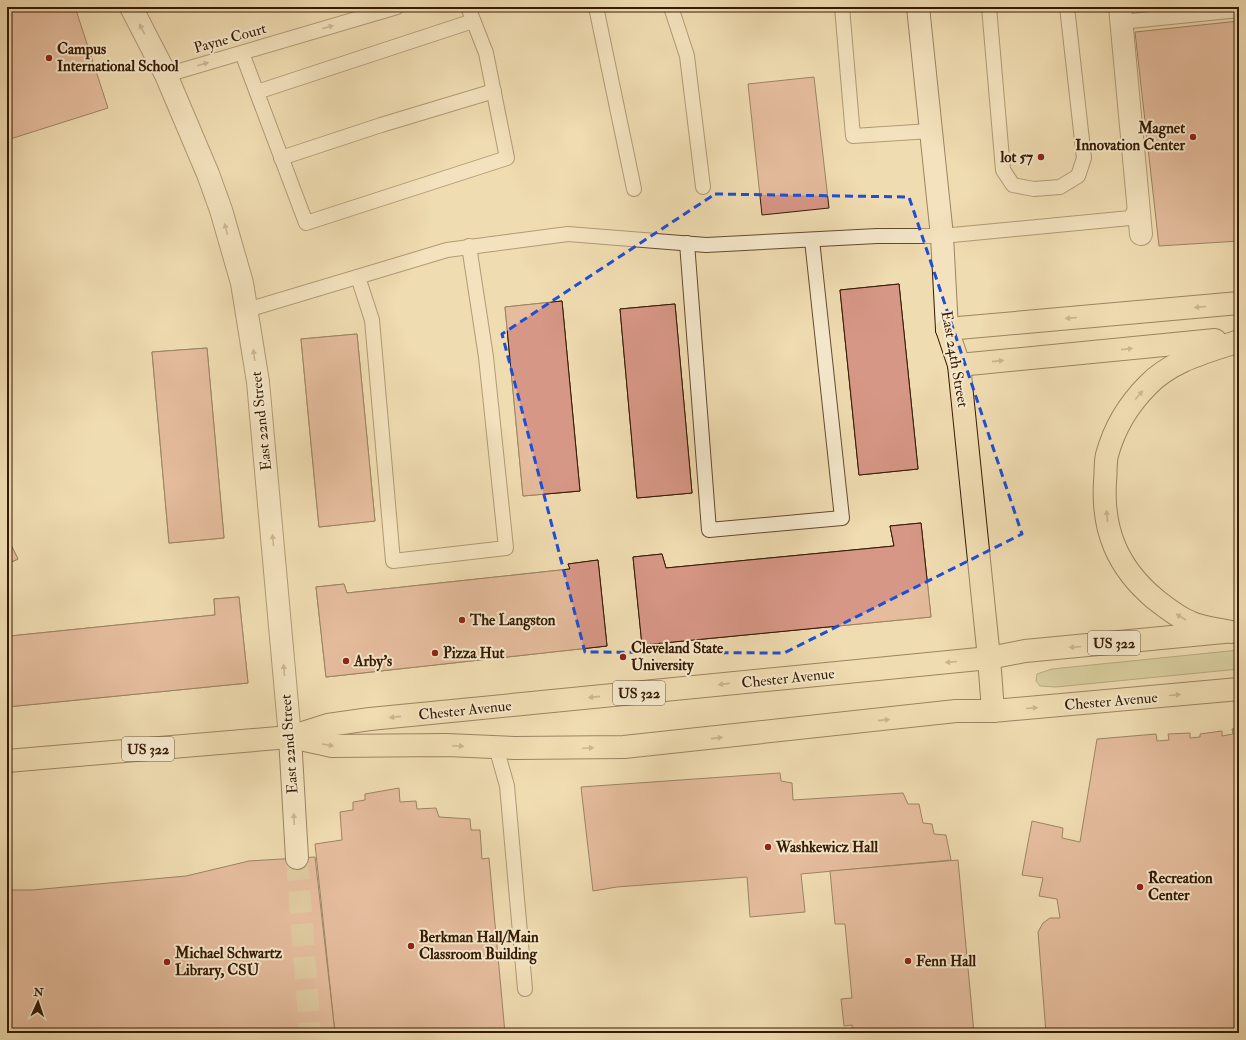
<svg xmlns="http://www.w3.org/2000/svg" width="1246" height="1040" viewBox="0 0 1246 1040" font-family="'IM FELL Double Pica',serif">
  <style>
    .green { fill: #bcbf89; stroke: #786c46 }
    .building { fill: #d79786; stroke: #351a03 }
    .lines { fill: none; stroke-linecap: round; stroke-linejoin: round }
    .secondary-tunnel { stroke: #cbb58e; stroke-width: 22; stroke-dasharray: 22 11; stroke-linecap: butt }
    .lane-casing { stroke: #644a2e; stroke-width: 16 }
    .street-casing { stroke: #644a2e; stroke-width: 24 }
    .secondary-casing { stroke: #351a03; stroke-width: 24 }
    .primary-casing { stroke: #351a03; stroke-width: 24 }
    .highway-casing { stroke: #351a03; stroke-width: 24 }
    .lane { stroke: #f5e8cc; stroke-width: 14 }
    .street { stroke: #f5e8cc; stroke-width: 22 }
    .secondary { stroke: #f5e8cc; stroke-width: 22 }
    .primary { stroke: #f0dcb1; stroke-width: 22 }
    .highway { stroke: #f0dcb1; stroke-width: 22 }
    .oneway { fill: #9f8b72 }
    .oneway2 { fill: #9c8563 }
    .marked { fill: none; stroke: #1d4ed8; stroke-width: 3; stroke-dasharray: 8 5; stroke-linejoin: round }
    .poi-dot { fill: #8f2418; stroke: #f5e8cc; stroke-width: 1.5 }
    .labels { text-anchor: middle; stroke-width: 4; stroke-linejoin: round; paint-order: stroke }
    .shield { fill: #f5e8cc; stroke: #6f583f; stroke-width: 1 }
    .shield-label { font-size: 14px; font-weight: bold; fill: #351a03 }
    .street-label { font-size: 15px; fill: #351a03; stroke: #f5e8cc }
    .poi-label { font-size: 15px; font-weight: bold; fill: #351a03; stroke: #f5e8cc; text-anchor: start }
  </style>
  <rect width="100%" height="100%" fill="#f0dcb1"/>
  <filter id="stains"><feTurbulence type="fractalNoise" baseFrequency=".005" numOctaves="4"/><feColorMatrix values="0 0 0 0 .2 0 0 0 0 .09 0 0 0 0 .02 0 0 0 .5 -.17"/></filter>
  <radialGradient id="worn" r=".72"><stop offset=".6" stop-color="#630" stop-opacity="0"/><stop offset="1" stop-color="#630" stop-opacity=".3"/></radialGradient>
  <!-- green -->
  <polygon class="green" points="1239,650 1239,669 1056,687 1040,686 1036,681 1037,674 1052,669"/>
  <!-- building -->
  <g class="building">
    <polygon points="7,7 75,7 108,108 7,140"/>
    <polygon points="1239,21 1239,241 1159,246 1135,32"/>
    <polygon points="814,77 829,208 762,215 748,84"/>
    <polygon points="899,284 918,469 859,475 840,290"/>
    <polygon points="899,284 918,469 859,475 840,290"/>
    <polygon points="562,301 580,491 523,496 505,307"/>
    <polygon points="562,301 580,491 523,496 505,307"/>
    <polygon points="675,304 692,493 637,498 620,309"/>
    <polygon points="675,304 692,493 637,498 620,309"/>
    <polygon points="357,334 375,521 319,527 301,339"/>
    <polygon points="357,334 375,521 319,527 301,339"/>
    <polygon points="207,348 224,538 169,543 152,352"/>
    <polygon points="207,348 224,538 169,543 152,352"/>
    <polygon points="921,523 931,617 642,645 633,557 662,554 666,568 894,546 890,526"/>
    <polygon points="921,523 931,617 642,645 633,557 662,554 666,568 894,546 890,526"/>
    <polygon points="7,537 18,559 7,564"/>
    <polygon points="7,537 18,559 7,564"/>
    <polygon points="598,560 607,646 326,677 316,587 344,584 347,593 570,569 568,564"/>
    <polygon points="598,560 607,646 326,677 316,587 344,584 347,593 570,569 568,564"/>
    <polygon points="239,597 248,683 7,707 7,613 10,636 215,615 214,599"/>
    <polygon points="239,597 248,683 7,707 7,613 10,636 215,615 214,599"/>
    <polygon points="1239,728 1239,1033 1046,1033 1038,932 1043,923 1050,918 1060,918 1057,899 1039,896 1043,878 1022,875 1032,821 1063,828 1062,838 1080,842 1097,739 1156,734 1157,741 1169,740 1168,734 1190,733 1190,738 1200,737 1200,734 1222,731 1222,736 1233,734 1232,729"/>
    <polygon points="780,773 781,781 792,783 793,800 903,793 908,804 919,804 923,823 932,824 934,834 946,835 951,860 801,874 805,912 750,917 747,877 617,887 593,891 581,787"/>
    <polygon points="399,788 400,802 416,801 417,809 436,808 439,817 470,819 471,830 480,830 482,859 489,858 505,1033 335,1033 315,844 342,840 340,812 353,810 353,802 365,800 365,794"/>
    <polygon points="315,857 335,1033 7,1033 7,890 32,890 186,876 249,861"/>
    <polygon points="958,860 974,1033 853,1033 852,1025 844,1026 841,999 852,998 845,924 835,924 830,871"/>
  </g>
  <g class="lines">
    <!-- secondary-tunnel -->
    <polyline class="secondary-tunnel" points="297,858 310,1033"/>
    <!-- lane casing -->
    <g class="lane-casing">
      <g id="lane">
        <polyline points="596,7 634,189"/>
        <polyline points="671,7 687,56 703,187"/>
        <polyline points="842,7 853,136 931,131"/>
        <polyline points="989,7 1003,170 1013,185 1034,189 1060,187 1078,176 1084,158 1067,7"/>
        <polyline points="1121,22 1239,10"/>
        <polyline points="242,53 306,223 507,158 486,53 468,7"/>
        <polyline points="166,75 397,7"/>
        <polyline points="257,92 473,21"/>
        <polyline points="281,158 381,125 494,91"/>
        <polyline points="687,243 709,530 842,518 812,240"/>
        <polyline points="358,277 372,320 393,561 506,548 486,357 469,246"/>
        <polyline points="247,310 447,250 568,234 706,245 877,236 942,236 1130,218 1139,203"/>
        <polyline points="496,747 507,786 525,989"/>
      </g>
    </g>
    <!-- street casing -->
    <g class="street-casing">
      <g id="street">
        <polyline points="131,7 166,75 208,174 221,210 242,283 258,382 290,737"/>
        <polyline points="1120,7 1141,234"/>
      </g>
    </g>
    <!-- secondary casing -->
    <g class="secondary-casing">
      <g id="secondary">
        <polyline points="918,7 942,236 947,329"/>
        <polyline points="290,737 297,858"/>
      </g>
    </g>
    <!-- primary casing -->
    <g class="primary-casing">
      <g id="primary">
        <polyline points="947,329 959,365 989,658 993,711"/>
        <polyline points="291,737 332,746 447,745 515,748 624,747 956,711 993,711 1239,689"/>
        <polyline points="7,761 290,737 328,725 370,719 989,658 1025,651 1224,632"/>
      </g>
    </g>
    <!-- highway casing -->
    <g class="highway-casing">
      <g id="highway">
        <polyline points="947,329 1239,303"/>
        <polyline points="959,365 1215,340"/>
        <path d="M1231,632C1218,629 1202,628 1190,622C1178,617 1165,607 1155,599C1118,568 1102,531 1105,482C1106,473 1105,463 1107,455C1114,429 1129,404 1148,385C1172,360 1207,352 1239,341"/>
      </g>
    </g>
    <!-- lane -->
    <use href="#lane" class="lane"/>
    <!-- street -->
    <use href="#street" class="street"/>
    <!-- secondary -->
    <use href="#secondary" class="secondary"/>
    <!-- primary -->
    <use href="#primary" class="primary"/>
    <!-- highway -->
    <use href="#highway" class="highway"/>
  </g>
  <!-- one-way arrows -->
  <defs><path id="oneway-solid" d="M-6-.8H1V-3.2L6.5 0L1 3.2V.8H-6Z"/></defs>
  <g class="oneway">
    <use href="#oneway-solid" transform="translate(328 27) rotate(-16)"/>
    <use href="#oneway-solid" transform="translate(142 29) rotate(-117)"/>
    <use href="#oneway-solid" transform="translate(203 64) rotate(-16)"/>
    <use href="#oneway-solid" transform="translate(226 229) rotate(-105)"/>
    <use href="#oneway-solid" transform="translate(254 355) rotate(-98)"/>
    <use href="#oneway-solid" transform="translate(273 540) rotate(-95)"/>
    <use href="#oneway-solid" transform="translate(284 670) rotate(-95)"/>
    <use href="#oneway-solid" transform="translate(294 819) rotate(-93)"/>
  </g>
  <g class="oneway2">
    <use href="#oneway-solid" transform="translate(1200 307) rotate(175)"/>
    <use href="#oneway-solid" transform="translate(1071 318) rotate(175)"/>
    <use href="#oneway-solid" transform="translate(1127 349) rotate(-6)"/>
    <use href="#oneway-solid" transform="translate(998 361) rotate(-6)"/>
    <use href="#oneway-solid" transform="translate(1139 395) rotate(-50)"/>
    <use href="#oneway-solid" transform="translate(1107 516) rotate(-96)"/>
    <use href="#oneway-solid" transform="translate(1181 617) rotate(-148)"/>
    <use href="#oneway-solid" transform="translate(1075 647) rotate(175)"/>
    <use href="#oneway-solid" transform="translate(951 662) rotate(175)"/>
    <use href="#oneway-solid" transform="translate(724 684) rotate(174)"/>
    <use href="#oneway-solid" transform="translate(1175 695) rotate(-5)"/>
    <use href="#oneway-solid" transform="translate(594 697) rotate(174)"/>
    <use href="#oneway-solid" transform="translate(1032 708) rotate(-5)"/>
    <use href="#oneway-solid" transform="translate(395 717) rotate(174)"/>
    <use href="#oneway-solid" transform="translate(884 720) rotate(-6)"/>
    <use href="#oneway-solid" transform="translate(717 738) rotate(-6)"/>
    <use href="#oneway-solid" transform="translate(328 745) rotate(10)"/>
    <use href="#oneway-solid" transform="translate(458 746) rotate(3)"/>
    <use href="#oneway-solid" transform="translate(588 748) rotate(-2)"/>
  </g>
  <!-- marked area -->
  <path d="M0 0H1246V1040H0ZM715,194L909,197L1022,534L784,653L585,652L502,334Z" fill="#f0dcb1" fill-opacity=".55" fill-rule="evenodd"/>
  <path class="marked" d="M715,194L909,197L1022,534L784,653L585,652L502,334Z"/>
  <!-- markers -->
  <g class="poi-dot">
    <circle cx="49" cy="58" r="4"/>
    <circle cx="1193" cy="137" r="4"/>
    <circle cx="1041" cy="157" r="4"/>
    <circle cx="462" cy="620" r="4"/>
    <circle cx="435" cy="653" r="4"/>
    <circle cx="623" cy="657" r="4"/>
    <circle cx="346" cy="661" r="4"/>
    <circle cx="768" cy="847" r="4"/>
    <circle cx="1140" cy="887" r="4"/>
    <circle cx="411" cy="946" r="4"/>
    <circle cx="908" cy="961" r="4"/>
    <circle cx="167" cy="962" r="4"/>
  </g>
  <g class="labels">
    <!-- shield labels -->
    <g class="shield">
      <rect x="1088" y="631" width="52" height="24" rx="3"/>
      <rect x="613" y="681" width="52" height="24" rx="3"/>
      <rect x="122" y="737" width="52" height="24" rx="3"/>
    </g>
    <g class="shield-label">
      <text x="1114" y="648">US 322</text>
      <text x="639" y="698">US 322</text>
      <text x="148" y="754">US 322</text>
    </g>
    <!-- street labels -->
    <g class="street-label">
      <text transform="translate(230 38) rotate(-16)" y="5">Payne Court</text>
      <text transform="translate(955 359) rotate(80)" y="5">East 24th Street</text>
      <text transform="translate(261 421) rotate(-96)" y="5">East 22nd Street</text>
      <text transform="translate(788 678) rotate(-6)" y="5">Chester Avenue</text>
      <text transform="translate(1111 701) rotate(-5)" y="5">Chester Avenue</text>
      <text transform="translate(465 710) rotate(-6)" y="5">Chester Avenue</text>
      <text transform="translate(289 744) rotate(-94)" y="5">East 22nd Street</text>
    </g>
    <!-- poi labels -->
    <g class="poi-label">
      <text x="57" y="54">Campus<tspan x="57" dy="17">International School</tspan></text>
      <text x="1185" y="133" text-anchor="end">Magnet<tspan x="1185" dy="17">Innovation Center</tspan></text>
      <text x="1033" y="162" text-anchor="end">lot 57</text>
      <text x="470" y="625">The Langston</text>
      <text x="631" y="653">Cleveland State<tspan x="631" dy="17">University</tspan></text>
      <text x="443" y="658">Pizza Hut</text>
      <text x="354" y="666">Arby's</text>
      <text x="776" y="852">Washkewicz Hall</text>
      <text x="1148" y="883">Recreation<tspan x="1148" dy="17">Center</tspan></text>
      <text x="419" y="942">Berkman Hall/Main<tspan x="419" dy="17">Classroom Building</tspan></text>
      <text x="175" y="958">Michael Schwartz<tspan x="175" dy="17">Library, CSU</tspan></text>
      <text x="916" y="966">Fenn Hall</text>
    </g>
  </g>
  <!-- margin -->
  <rect width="1246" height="1040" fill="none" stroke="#f0dcb1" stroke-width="24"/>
  <rect x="8" y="8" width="1230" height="1024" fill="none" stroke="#351a03" stroke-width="2"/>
  <rect x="12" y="12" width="1222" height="1016" fill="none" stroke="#351a03"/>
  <!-- north arrow -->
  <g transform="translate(38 1002) rotate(3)" stroke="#f5e8cc" stroke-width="3" paint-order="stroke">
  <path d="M0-3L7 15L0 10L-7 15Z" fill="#351a03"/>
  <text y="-6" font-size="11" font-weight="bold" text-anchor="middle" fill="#351a03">N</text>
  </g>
  <rect width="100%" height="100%" filter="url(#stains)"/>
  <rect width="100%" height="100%" fill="url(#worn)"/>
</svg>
